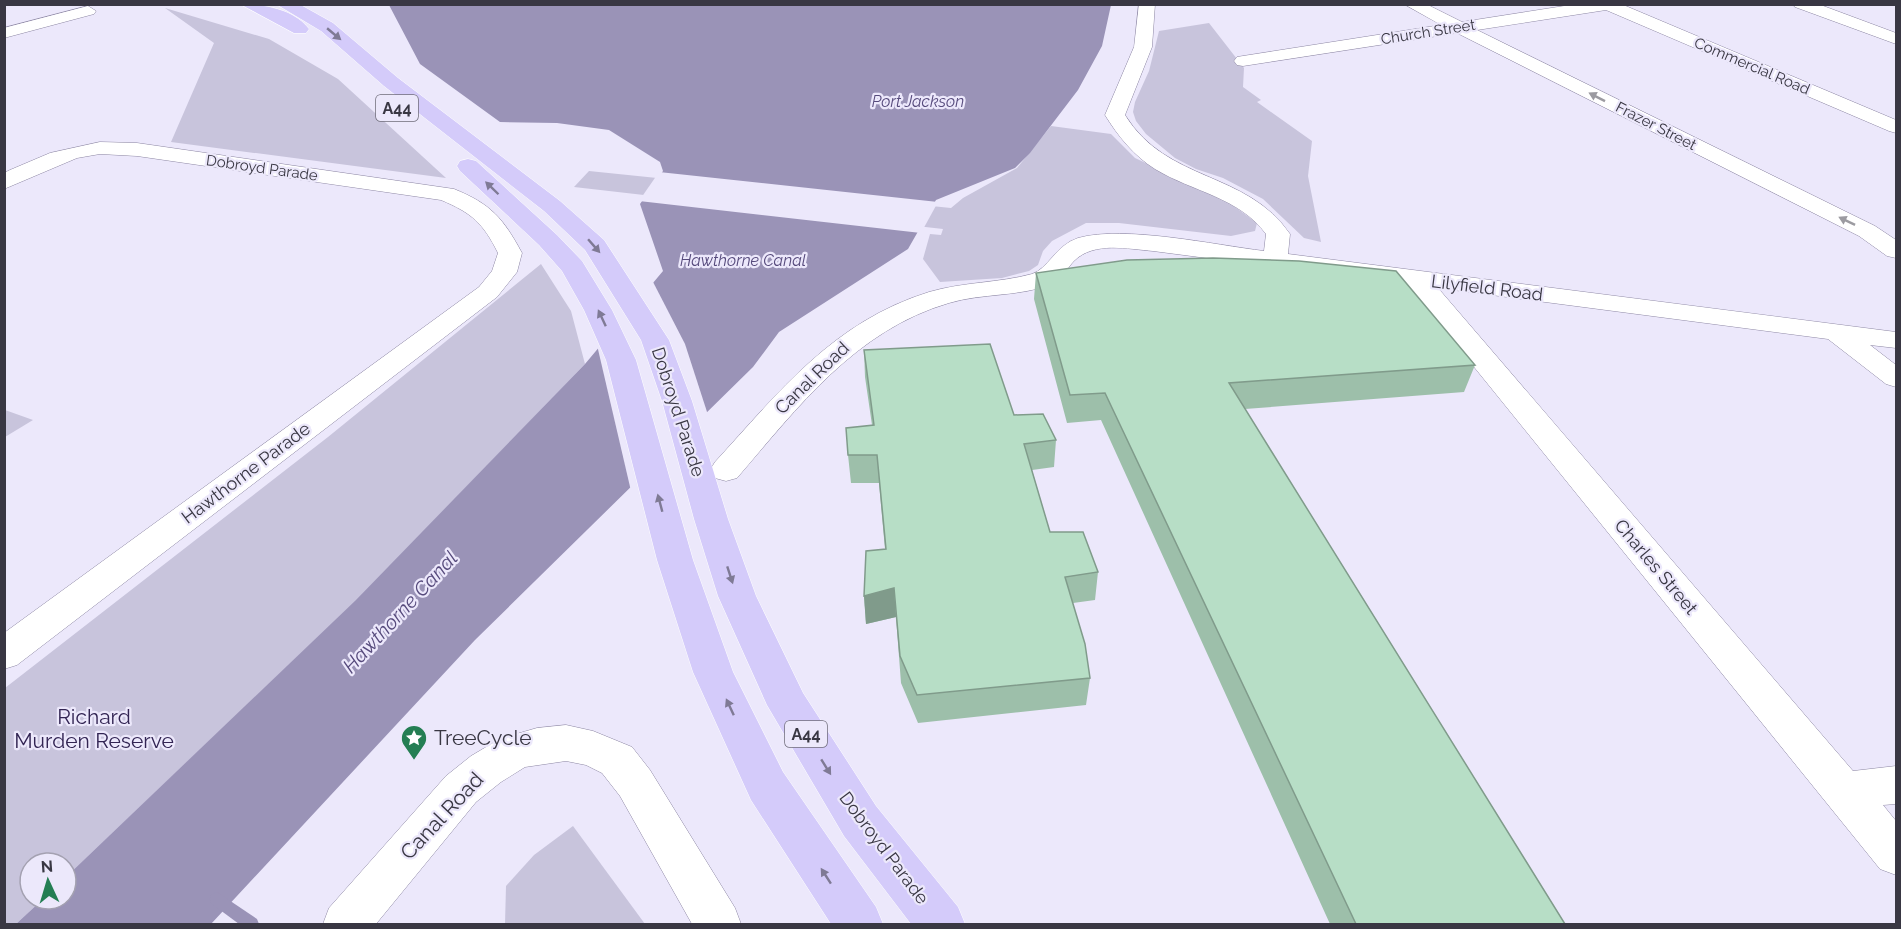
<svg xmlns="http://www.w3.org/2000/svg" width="1901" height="929" viewBox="0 0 1901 929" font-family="Raleway,sans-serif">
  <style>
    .green { fill: #c8c4dc }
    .water { fill: #9a93b7 }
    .pier { fill: #ece8fb }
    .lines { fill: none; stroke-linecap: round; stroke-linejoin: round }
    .stream { fill: #9a93b7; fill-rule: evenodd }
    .minor-casing { stroke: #8c86a3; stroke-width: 1 }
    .trunk-casing { stroke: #fff; stroke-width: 1 }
    .minor { fill: #fff; fill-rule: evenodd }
    .trunk { fill: #d4cbfa; fill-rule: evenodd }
    .wall { fill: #9dbfaa }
    .shaded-wall { fill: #809b8b }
    .building { fill: #b7dec6; stroke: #809b8b; stroke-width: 1.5 }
    .oneway { fill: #7f7a95 }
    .oneway2 { fill: #9c9ba1 }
    .labels { text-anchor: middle; stroke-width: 4.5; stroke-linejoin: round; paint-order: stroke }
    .far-street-label { font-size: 15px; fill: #393743; stroke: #ece8fb }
    .far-water-label { font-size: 16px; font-style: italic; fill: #564a7c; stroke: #ece8fb }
    .shield { fill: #ece8fb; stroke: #6f6c7a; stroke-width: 1.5 }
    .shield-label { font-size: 16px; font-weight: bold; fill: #393743 }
    .street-label { font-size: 18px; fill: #393743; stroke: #ece8fb }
    .water-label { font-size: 20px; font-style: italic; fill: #564a7c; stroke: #ece8fb }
    .near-park-label { font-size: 21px; fill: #322453; stroke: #ece8fb }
    .near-poi-label { font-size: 21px; fill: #393743; stroke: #ece8fb; text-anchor: start }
    .near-street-label { font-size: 21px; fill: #393743; stroke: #ece8fb }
  </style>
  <rect width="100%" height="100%" fill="#ece8fb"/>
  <!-- green -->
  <g class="green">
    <polygon points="165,8 269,39 338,79 446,178 171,142 214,43"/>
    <polygon points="1209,23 1244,68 1243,87 1261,100 1257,102 1312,141 1308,176 1321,242 1304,238 1263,199 1223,178 1196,169 1175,158 1146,134 1136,121 1133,112 1135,102 1149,71 1159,31"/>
    <polygon points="1051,126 1111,134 1135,158 1227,201 1257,223 1255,231 1231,236 1119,223 1086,223 1052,241 1043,251 1038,265 1029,271 1002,278 940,282 923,259 930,234 941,235 943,229 574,187 589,171 951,208 963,198 1017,168"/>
    <polygon points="541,264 571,311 585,364 356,601 66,877 66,863 30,863 30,899 43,899 16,924 5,924 5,688 328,437"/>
    <polygon points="5,410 33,420 5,437"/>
    <polygon points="573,826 645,924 505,924 506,886 534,855"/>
  </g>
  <!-- water -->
  <polygon class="water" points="389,5 1111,5 1102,46 1078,90 1030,153 1015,168 936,200 908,249 779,332 753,367 475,640 211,924 16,924 43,899 66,899 66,877 356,600 585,364 663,271 640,204 663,171 660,162 609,130 557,123 500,122 420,64"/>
  <!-- pier -->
  <g class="pier">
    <polygon points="659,172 938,202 921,233 639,201"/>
    <polygon points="652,280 685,344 708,415 631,491 597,345"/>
  </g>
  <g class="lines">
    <!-- stream -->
    <polygon class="stream" points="217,892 257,919 259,924 239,924 212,904 209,899 212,894"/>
    <!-- minor casing -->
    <g class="minor-casing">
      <g id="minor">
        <path d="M1139,4H1155L1152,47L1125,115C1167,183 1246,170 1290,234L1288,254L1896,332V348L1870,345L1896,365V387L1886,384L1828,339L1438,288L1853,771L1896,766V804L1883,805L1896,821V875L1880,869L1407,284L1153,251C1128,249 1094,241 1074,261C1067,268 1062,280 1052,284C1020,297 982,293 949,303C856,330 798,407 737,478L726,481L715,478L710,470L715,462C780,391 833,322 929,292C963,282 999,283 1032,274C1048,269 1056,245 1078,238C1124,225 1215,245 1264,251L1266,234C1239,197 1193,192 1155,169C1134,156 1118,136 1105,115L1134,47Z"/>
        <polygon points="1404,4 1426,4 1462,22 1577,4 1621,4 1896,120 1896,133 1889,131 1606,10 1477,30 1875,226 1896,240 1896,258 1887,256 1859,236 1457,33 1243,66 1237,65 1234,61 1237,57 1243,56 1441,25"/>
        <polygon points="1793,4 1818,4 1896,33 1896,44 1795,7"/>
        <polygon points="88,6 96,11 94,14 4,38 4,28"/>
        <path d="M100,142L137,143L454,189C491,204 503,218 522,253L517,272L497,297L17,665L4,669V633L479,287L492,271L498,253C483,223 472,213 441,200L137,156L100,154L77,158L4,189V173L10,170L50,153Z"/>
        <polygon points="566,725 593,731 632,747 650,770 735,908 741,924 692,924 620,796 602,773 586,765 566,761 525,767 501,782 476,802 376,924 323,924 329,908 446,776 471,756 498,740 513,735 537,728"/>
      </g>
    </g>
    <!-- trunk casing -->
    <g class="trunk-casing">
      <g id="trunk">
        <path d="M240,4C263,4 294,9 309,29L306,33H294Z"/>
        <polygon points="276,4 299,4 333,23 398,78 560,201 604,240 669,340 692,401 728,519 756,596 803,693 876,806 958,907 965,924 911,924 844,836 767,705 718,596 694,519 662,401 641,340 585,250 544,211 384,86 321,31"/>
        <polygon points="468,159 476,161 557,235 582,261 612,310 636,360 693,560 733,672 783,772 876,907 883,924 831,924 751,800 693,672 657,560 606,360 584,310 562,271 539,245 460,171 457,166 460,161"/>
      </g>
    </g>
    <!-- minor -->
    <use href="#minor" class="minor"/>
    <!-- trunk -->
    <use href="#trunk" class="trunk"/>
  </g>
  <!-- wall -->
  <g class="wall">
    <polygon points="1036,273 1475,365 1464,392 1245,409 1565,924 1330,924 1101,420 1067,423 1034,299"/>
    <polygon points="864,350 1014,415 1056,440 1054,467 1032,470 1050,532 1098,572 1095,600 1073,603 1090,678 1086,705 918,723 901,683 896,617 866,624 864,596 885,549 879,483 851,483 848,455 872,425 865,377"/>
  </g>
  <!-- shaded-wall -->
  <polygon class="shaded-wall" points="894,588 896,617 866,624 864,596"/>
  <!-- building -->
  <g class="building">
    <polygon points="1213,258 1299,261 1396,271 1475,365 1229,383 1565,924 1356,924 1105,393 1070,395 1036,273 1127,260"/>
    <polygon points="990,344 1014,415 1043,414 1056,440 1024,444 1050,532 1083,532 1098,572 1065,577 1085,644 1090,678 917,695 900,656 894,588 864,596 866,551 886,549 877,455 848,455 846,428 874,425 864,350"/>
  </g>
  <!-- one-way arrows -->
  <defs><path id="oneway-solid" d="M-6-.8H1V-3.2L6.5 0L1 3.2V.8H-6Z" transform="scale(1.5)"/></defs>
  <g class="oneway">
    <use href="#oneway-solid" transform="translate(334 34) rotate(40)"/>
    <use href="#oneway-solid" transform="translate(492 188) rotate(-136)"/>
    <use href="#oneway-solid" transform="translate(594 246) rotate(49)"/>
    <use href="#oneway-solid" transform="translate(602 318) rotate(-115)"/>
    <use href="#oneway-solid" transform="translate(660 503) rotate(-105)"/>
    <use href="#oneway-solid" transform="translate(730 575) rotate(72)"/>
    <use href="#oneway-solid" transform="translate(730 707) rotate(-115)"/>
    <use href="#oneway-solid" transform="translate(826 767) rotate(58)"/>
    <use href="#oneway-solid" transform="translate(826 876) rotate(-123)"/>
  </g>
  <g class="oneway2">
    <use href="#oneway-solid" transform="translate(1597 97) rotate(-153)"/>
    <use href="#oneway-solid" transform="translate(1847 221) rotate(-154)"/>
  </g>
  <!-- icons -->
  <defs>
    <g id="sight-pin" transform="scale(1.35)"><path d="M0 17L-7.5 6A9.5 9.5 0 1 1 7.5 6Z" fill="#247e53" stroke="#ece8fb"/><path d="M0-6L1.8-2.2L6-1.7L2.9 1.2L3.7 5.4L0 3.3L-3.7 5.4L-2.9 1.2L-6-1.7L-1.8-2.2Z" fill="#fff"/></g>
  </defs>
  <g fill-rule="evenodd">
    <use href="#sight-pin" x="414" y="738"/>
  </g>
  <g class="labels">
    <!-- far-street labels -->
    <g class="far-street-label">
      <text transform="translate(1428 32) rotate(-9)" y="5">Church Street</text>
      <text transform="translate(1752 66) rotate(23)" y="5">Commercial Road</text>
      <text transform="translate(1656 126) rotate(27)" y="5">Frazer Street</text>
      <text transform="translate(262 168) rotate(8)" y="5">Dobroyd Parade</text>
    </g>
    <!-- far-water labels -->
    <g class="far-water-label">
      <text x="918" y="107">Port Jackson</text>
      <text x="743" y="266">Hawthorne Canal</text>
    </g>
    <!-- shield labels -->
    <g class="shield">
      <rect x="376" y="95" width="42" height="26" rx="4.5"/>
      <rect x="785" y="721" width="42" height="26" rx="4.5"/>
    </g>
    <g class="shield-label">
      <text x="397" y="114">A44</text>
      <text x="806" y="740">A44</text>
    </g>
    <!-- street labels -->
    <g class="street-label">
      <text transform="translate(1487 288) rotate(7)" y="6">Lilyfield Road</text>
      <text transform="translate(812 378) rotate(-44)" y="6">Canal Road</text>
      <text transform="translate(678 412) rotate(72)" y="6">Dobroyd Parade</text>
      <text transform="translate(246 473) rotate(-37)" y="6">Hawthorne Parade</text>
      <text transform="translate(1656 567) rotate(50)" y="6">Charles Street</text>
      <text transform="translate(884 848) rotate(53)" y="6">Dobroyd Parade</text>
    </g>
    <!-- water labels -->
    <g class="water-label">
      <text transform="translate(400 612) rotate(-47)" y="7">Hawthorne Canal</text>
    </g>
    <!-- near-park labels -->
    <g class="near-park-label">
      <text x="94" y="724">Richard<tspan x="94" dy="24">Murden Reserve</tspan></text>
    </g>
    <!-- near-poi labels -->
    <g class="near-poi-label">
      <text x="434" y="745">TreeCycle</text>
    </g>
    <!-- near-street labels -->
    <g class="near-street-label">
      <text transform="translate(442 816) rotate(-47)" y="7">Canal Road</text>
    </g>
  </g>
  <!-- border -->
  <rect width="1901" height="929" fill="none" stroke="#393743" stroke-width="12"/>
  <!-- north arrow -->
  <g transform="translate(48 881) rotate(356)"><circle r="28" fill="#ece8fb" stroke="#a4a1b1" stroke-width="1.5"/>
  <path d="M0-4.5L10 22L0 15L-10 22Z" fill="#247e53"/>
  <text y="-9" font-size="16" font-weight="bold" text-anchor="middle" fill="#393743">N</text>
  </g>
</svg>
